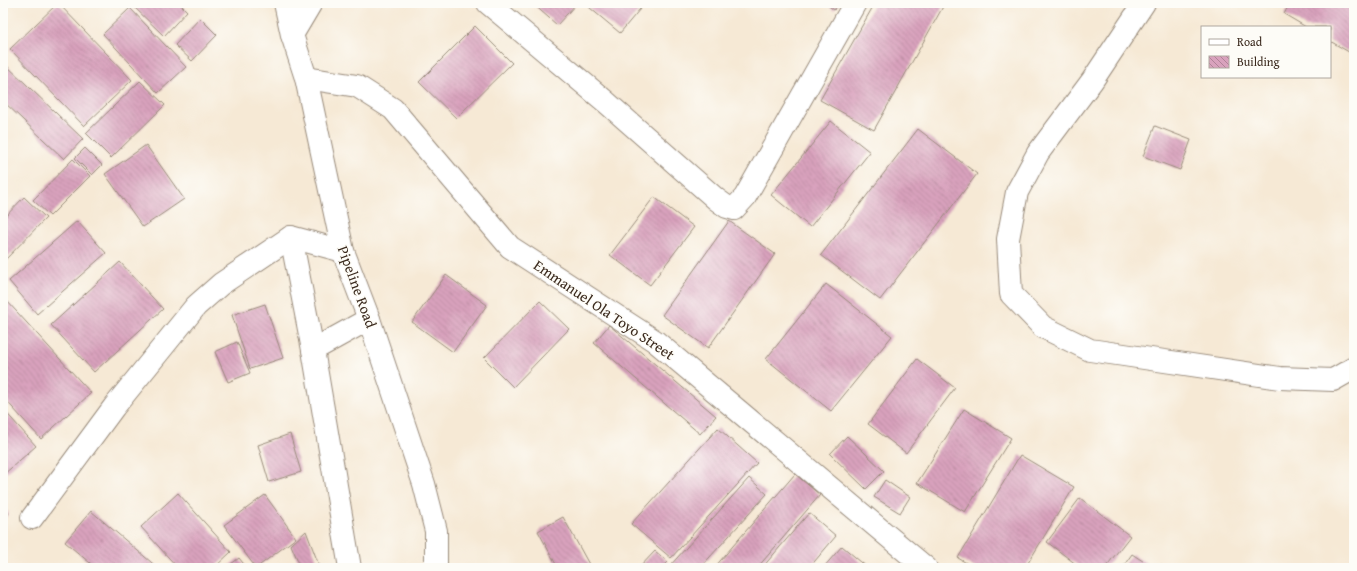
<svg xmlns="http://www.w3.org/2000/svg" width="1357" height="571" viewBox="0 0 1357 571" font-family="'Gentium Book Plus',serif">
  <style>
    .building { fill: url(#building-back-hatch) }
    .lines { fill: none; stroke-linecap: round; stroke-linejoin: round }
    .minor-casing { stroke: #988a7a; stroke-width: 24 }
    .minor { stroke: #fff; stroke-width: 22 }
    .labels { text-anchor: middle; stroke-width: 3; stroke-linejoin: round; paint-order: stroke }
    .street-label { font-size: 15px; fill: #3b2a1e; stroke: #fdfcf7 }
  </style>
  <defs>
    <pattern id="building-back-hatch" width="6" height="6" patternUnits="userSpaceOnUse"><rect width="6" height="6" fill="#d9a2bd"/><path d="M-1 5l2 2M0 0l6 6M5-1l2 2" fill="none" stroke="#b18499"/></pattern>
  </defs>
  <rect width="100%" height="100%" fill="#fdfcf7"/>
  <filter id="ink" filterUnits="userSpaceOnUse"><feTurbulence type="fractalNoise" baseFrequency=".025" numOctaves="2"/><feDisplacementMap in="SourceGraphic" scale="8" xChannelSelector="R" yChannelSelector="G"/><feConvolveMatrix kernelMatrix="1 2 1 2 8 2 1 2 1" color-interpolation-filters="sRGB"/></filter>
  <filter id="wash" filterUnits="userSpaceOnUse"><feTurbulence type="fractalNoise" baseFrequency=".012" numOctaves="4" result="noise"/><feDisplacementMap in="SourceGraphic" scale="16" xChannelSelector="R" yChannelSelector="G"/><feGaussianBlur stdDeviation="0.9" result="paint"/><feColorMatrix in="noise" values="0 0 0 0 0 0 0 0 0 0 0 0 0 0 0 0 0 1.4 0 .05"/><feComposite in="paint" operator="in"/></filter>
  <g filter="url(#wash)">
    <rect width="100%" height="100%" fill="#f6e9d5"/>
    <g id="blocks">
      <!-- building -->
      <g class="building">
        <polygon points="58,3 132,80 84,126 10,49"/>
        <polygon points="130,3 179,3 187,11 164,36"/>
        <polygon points="532,3 577,3 557,25"/>
        <polygon points="584,3 645,3 620,33"/>
        <polygon points="825,3 840,3 834,10"/>
        <polygon points="875,3 945,3 874,130 820,100"/>
        <polygon points="1290,3 1354,3 1354,55 1330,41 1330,27 1306,27 1284,14"/>
        <polygon points="130,8 186,67 158,93 103,34"/>
        <polygon points="200,18 217,35 192,61 175,45"/>
        <polygon points="475,26 512,63 456,118 419,82"/>
        <polygon points="3,62 83,139 64,159 3,101"/>
        <polygon points="140,81 165,105 111,158 86,133"/>
        <polygon points="831,121 870,152 810,227 771,195"/>
        <polygon points="1155,126 1191,140 1180,170 1143,156"/>
        <polygon points="918,129 977,174 880,300 821,255"/>
        <polygon points="146,145 184,199 143,227 105,174"/>
        <polygon points="85,148 102,165 92,175 75,158"/>
        <polygon points="73,159 90,176 50,216 33,200"/>
        <polygon points="24,197 46,218 3,262 3,219"/>
        <polygon points="654,197 694,227 650,285 610,255"/>
        <polygon points="77,221 106,253 37,314 9,281"/>
        <polygon points="729,221 775,254 708,348 662,315"/>
        <polygon points="120,262 163,309 94,372 51,325"/>
        <polygon points="446,275 487,305 453,352 412,322"/>
        <polygon points="826,284 892,336 831,411 766,359"/>
        <polygon points="6,300 91,393 41,439 3,397 3,303"/>
        <polygon points="540,301 569,329 513,387 484,358"/>
        <polygon points="265,304 283,358 250,369 232,315"/>
        <polygon points="609,325 716,416 700,434 594,343"/>
        <polygon points="237,342 250,373 228,382 215,352"/>
        <polygon points="917,359 955,388 906,453 868,424"/>
        <polygon points="3,409 36,446 3,475"/>
        <polygon points="964,409 1011,438 965,512 917,483"/>
        <polygon points="718,428 757,463 671,558 631,524"/>
        <polygon points="290,434 301,472 269,482 258,445"/>
        <polygon points="847,436 884,471 866,489 830,454"/>
        <polygon points="1020,455 1074,487 1025,568 975,568 958,558"/>
        <polygon points="795,474 820,495 757,568 714,568"/>
        <polygon points="749,478 767,494 700,568 668,568"/>
        <polygon points="885,480 910,497 900,513 874,497"/>
        <polygon points="178,493 231,552 214,568 178,568 141,527"/>
        <polygon points="265,495 296,538 256,568 224,525"/>
        <polygon points="1080,498 1130,536 1105,568 1081,568 1047,542"/>
        <polygon points="3,508 9,513 3,520"/>
        <polygon points="91,511 158,568 96,568 65,542"/>
        <polygon points="809,513 836,536 809,568 762,568"/>
        <polygon points="563,517 591,568 558,568 538,531"/>
        <polygon points="306,531 320,568 301,568 291,545"/>
        <polygon points="842,546 868,568 823,568"/>
        <polygon points="655,551 668,562 662,568 639,568"/>
        <polygon points="1132,554 1152,567 1152,568 1122,568"/>
        <polygon points="239,558 247,568 226,568"/>
        <polygon points="1161,564 1167,568 1158,568"/>
      </g>
    </g>
  </g>
  <g filter="url(#ink)">
    <use href="#blocks" fill-opacity="0" stroke="#988a7a" stroke-width="1"/>
    <g class="lines">
      <!-- minor casing -->
      <g class="minor-casing">
        <g id="minor">
          <polyline points="285,3 292,35 306,78 343,251 369,319 424,484 436,531 436,568"/>
          <polyline points="488,3 606,102 716,199 727,207 734,209 745,197 855,3"/>
          <polyline points="1144,3 1092,81 1038,153 1017,192 1008,239 1011,294 1043,327 1090,350 1280,378 1333,380 1354,368"/>
          <polyline points="292,35 311,3"/>
          <polyline points="306,78 357,86 393,109 510,247 655,341 926,568"/>
          <polyline points="291,237 313,350 350,568"/>
          <polyline points="313,350 369,319"/>
          <polyline points="32,518 114,407 196,306 221,284 291,237 343,251"/>
        </g>
      </g>
      <!-- minor -->
      <use href="#minor" class="minor"/>
    </g>
  </g>
  <g class="labels">
    <!-- street labels -->
    <g class="street-label">
      <text transform="translate(357 287) rotate(70)" y="5">Pipeline Road</text>
      <text transform="translate(604 310) rotate(34)" y="5">Emmanuel Ola Toyo Street</text>
    </g>
  </g>
  <!-- margin -->
  <rect width="1357" height="571" fill="none" stroke="#fdfcf7" stroke-width="16"/>
  <!-- legend -->
  <rect x="1201" y="26" width="130" height="52" fill="#fdfcf7" stroke="#afa8a0"/>
  <rect x="1209" y="39" width="20" height="6" fill="#ffffff" stroke="#afa8a0"/>
  <text x="1237" y="46" font-size="12" fill="#3b2a1e">Road</text>
  <rect x="1209" y="56" width="20" height="12" fill="url(#building-back-hatch)" stroke="#afa8a0"/>
  <text x="1237" y="66" font-size="12" fill="#3b2a1e">Building</text>
</svg>
